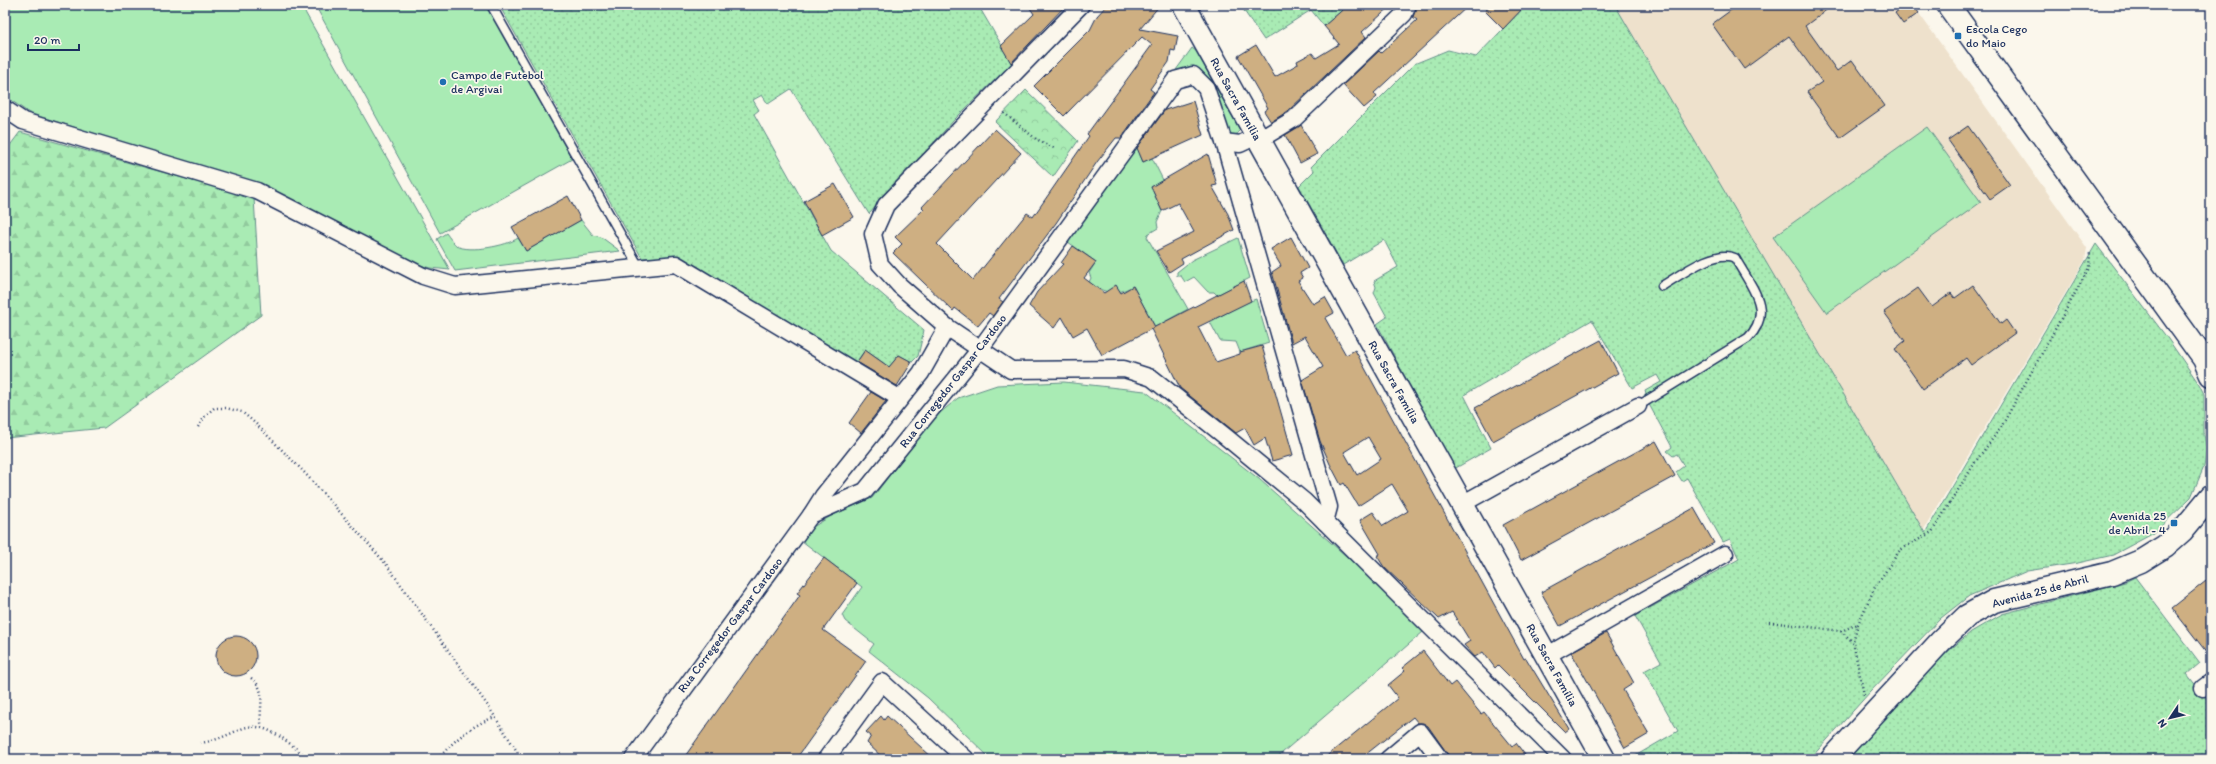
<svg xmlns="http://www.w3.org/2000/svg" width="2216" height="764" viewBox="0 0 2216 764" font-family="Itim,sans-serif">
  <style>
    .built { fill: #eee1cc }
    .grass { fill: url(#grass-dots); stroke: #628d89 }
    .forest { fill: url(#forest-firs); stroke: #628d89 }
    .park { fill: url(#park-crowns); stroke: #628d89 }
    .garden { fill: #a9ebb4; stroke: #628d89 }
    .building { fill: #ceaf82; stroke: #1b2f5e; fill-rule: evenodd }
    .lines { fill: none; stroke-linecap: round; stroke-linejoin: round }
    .lane-casing { stroke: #1b2f5e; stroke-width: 11 }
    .street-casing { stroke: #1b2f5e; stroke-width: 19 }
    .secondary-casing { stroke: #1b2f5e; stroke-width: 25 }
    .primary-casing { stroke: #1b2f5e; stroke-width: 25 }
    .path { stroke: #1b2f5e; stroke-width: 2.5; stroke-dasharray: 1 3; stroke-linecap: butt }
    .lane { stroke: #fbf7ec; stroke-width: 8 }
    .street { stroke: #fbf7ec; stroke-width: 16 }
    .secondary { stroke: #fbf7ec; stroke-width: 22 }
    .primary { stroke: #fbf7ec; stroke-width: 22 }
    .poi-dot { fill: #1f6fb2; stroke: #fbf7ec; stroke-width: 1.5 }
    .labels { text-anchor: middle; stroke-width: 3.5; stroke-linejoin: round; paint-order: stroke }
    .poi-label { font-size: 12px; fill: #1b2f5e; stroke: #fbf7ec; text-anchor: start }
    .street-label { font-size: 12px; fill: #1b2f5e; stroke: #fbf7ec }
  </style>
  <defs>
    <pattern id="grass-dots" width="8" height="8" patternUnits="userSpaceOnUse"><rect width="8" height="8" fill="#a9ebb4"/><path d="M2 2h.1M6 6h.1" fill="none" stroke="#91ca9d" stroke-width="1.8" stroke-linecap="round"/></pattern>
    <pattern id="forest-firs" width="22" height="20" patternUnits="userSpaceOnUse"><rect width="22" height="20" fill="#a9ebb4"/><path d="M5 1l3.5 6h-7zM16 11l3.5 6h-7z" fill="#91ca9d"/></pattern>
    <pattern id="park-crowns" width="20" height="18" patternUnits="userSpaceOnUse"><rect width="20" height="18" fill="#a9ebb4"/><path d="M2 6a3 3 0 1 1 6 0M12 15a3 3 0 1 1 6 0" fill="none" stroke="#91ca9d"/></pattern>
  </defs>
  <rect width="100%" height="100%" fill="#fbf7ec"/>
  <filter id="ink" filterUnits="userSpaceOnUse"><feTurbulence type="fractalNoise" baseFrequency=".025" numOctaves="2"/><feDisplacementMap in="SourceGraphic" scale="8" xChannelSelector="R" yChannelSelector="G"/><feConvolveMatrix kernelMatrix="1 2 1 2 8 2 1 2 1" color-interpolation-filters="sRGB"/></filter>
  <g filter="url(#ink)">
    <!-- built -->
    <polygon class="built" points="1615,5 1913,5 2087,248 2085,260 1923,531"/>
    <!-- grass -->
    <g class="grass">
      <polygon points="499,5 978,5 1012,63 955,119 869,214 791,89 768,104 762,95 753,100 759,110 754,114 831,251 924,330 918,356 912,362 899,355 889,367 865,350 855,364 677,257 642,258"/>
      <polygon points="1240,5 1348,5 1324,26 1311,10 1264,40"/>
      <polygon points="1526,5 1615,5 1925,533 2096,244 2168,339 2199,384 2204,394 2204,435 2207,449 2204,467 2191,497 2154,533 2113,555 2078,563 2027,571 1969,596 1941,618 1870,692 1810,759 1630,759 1678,731 1644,671 1661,662 1635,616 1739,559 1730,539 1723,542 1687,478 1682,481 1676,472 1684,466 1677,454 1673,456 1667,451 1672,447 1644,395 1646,394 1645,391 1661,382 1657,375 1632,388 1592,320 1464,395 1491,448 1454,469 1377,324 1387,317 1374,293 1376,287 1374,281 1398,267 1384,240 1343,265 1299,186 1314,171 1311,167 1414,64 1448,50 1476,57"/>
      <polygon points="2135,577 2200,663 2187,674 2211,705 2211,759 1859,759 1856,757 1846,759 1925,671 1971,632 2002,614 2125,582"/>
    </g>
    <!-- forest -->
    <polygon class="forest" points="20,132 254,198 261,315 104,428 5,438 5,152"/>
    <!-- park -->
    <polygon class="park" points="1026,90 1078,141 1053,177 995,122"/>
    <!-- garden -->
    <g class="garden">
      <polygon points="5,5 301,5 450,270 430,268 416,264 258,185 29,113 5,96"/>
      <polygon points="315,5 486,5 572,159 440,233"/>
      <polygon points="1192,48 1196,51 1240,130 1237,133 1239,137 1229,136 1215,96 1178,74 1176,70"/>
      <polygon points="1927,127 1981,202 1827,313 1773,237"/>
      <path d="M1142,137H1149L1140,155L1143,162L1152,158L1163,180L1151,187L1162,211L1157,222L1158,228L1148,234L1147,237L1188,309L1155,327L1133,286C1115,296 1105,294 1089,282L1091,278L1089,273L1096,262L1068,242Z"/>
      <path d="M581,220L593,235L601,237L620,251L455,271L437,239L446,233C449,237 453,243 457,246C469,253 507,246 518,238L526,251Z"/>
      <polygon points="1238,238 1250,278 1217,295 1214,292 1208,292 1194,277 1185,282 1181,276 1177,276 1177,272 1192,260"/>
      <polygon points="1256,299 1269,343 1240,352 1236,342 1220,341 1210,322 1242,304"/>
      <polygon points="1064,382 1145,391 1259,479 1364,572 1423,632 1275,759 991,759 928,698 869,651 874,644 845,621 842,615 862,587 802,541 811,528 831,516 872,498 934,418 958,398 997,385"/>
    </g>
    <!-- building -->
    <g class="building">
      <polygon points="1028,5 1066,5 1011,63 1001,46 1034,14"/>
      <polygon points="1107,5 1160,5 1140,29 1178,36 1175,51 1171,50 1169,62 1150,89 1154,92 1121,138 1116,138 1097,162 1056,223 999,299 1003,302 993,316 989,313 978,326 955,308 953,311 893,253 902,244 895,237 924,209 922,207 995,129 1021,153 937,244 973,280 1027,213 1033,217 1089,136 1087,134 1152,45 1142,37 1064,116 1034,86 1090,30 1097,16"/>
      <polygon points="1348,5 1392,5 1362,32 1366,37 1288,111 1271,122 1264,111 1268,108 1238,56 1256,45 1275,77 1298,64 1297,61 1312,53 1316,58 1339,44 1324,26"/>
      <polygon points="1417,5 1469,5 1374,93 1377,97 1364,108 1343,85 1379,51 1381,53 1417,20 1413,17"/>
      <polygon points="1492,5 1526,5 1503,29 1485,11"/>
      <polygon points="1738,5 1833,5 1805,26 1837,71 1852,60 1885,106 1840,138 1807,92 1822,82 1789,36 1744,69 1712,24"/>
      <polygon points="1905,5 1913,5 1919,13 1903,24 1895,13"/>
      <polygon points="1193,101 1203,135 1143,162 1137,148 1165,110"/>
      <polygon points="1301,125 1317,154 1300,163 1285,135"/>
      <polygon points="1968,126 2010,185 1990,199 1948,140"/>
      <polygon points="1208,154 1217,185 1212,186 1228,214 1234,230 1181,259 1183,263 1169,272 1156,251 1194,232 1178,203 1162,211 1151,187"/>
      <polygon points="835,184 854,217 822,235 804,201"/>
      <polygon points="568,196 581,220 526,251 512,227"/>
      <path d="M1291,237L1308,268L1300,273L1303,278L1298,281L1313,304L1325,297L1334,313L1325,318L1346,355L1355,350L1524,659L1526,658L1569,729L1565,732L1498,665L1495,668L1483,652L1475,657L1464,645L1470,641L1452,612L1439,619L1384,567L1377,556L1380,554L1360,520L1373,512L1383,526L1408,511L1392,484L1358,506L1344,483L1341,485L1330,464L1320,441L1302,380L1323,367L1305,336L1292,343L1272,272L1281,266L1271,249ZM1368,437L1381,459L1357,475L1344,452Z"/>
      <polygon points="1073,246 1096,262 1084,278 1104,293 1116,285 1121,293 1133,286 1155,327 1102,355 1087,328 1073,336 1062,317 1054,328 1029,306 1037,292 1063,264 1061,263"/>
      <polygon points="1244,281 1251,301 1198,327 1216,362 1240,354 1240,352 1262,346 1293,455 1272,461 1265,438 1254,445 1245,428 1236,433 1180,388 1151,329"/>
      <polygon points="1973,285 2001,324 2006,320 2015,333 1971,365 1966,358 1923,389 1895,349 1905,341 1884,312 1918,288 1932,307 1951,293 1955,298"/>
      <polygon points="1601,340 1618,373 1493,441 1475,408"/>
      <polygon points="865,350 889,367 899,355 912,362 897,386 857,362"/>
      <polygon points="871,392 886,401 861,433 849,423"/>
      <polygon points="1656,441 1675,476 1521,560 1503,525"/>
      <polygon points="1694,508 1714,543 1560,626 1541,592"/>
      <polygon points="824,558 857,583 823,630 866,661 796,759 683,759 800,595 797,593"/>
      <polygon points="2211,577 2211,658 2172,608"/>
      <polygon points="1606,633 1634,683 1623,690 1649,734 1625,748 1571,652"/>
      <circle cx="236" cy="656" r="20"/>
      <polygon points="1423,651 1450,686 1455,682 1481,714 1484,712 1512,746 1516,743 1528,759 1451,759 1428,726 1423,723 1418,723 1413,717 1360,759 1323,759 1398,698 1388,685 1405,671 1402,668"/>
      <polygon points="881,716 884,720 887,716 934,759 884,759 867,743 871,736 866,732"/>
    </g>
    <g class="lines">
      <!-- lane casing -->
      <g class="lane-casing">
        <g id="lane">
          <polyline points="491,5 639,267"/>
          <path d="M1638,406L1748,338C1775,311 1750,285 1735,258C1716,248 1679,276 1662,286"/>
        </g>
      </g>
      <!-- street casing -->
      <g class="street-casing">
        <g id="street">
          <polyline points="1081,5 886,205 873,234 880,264 899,285 947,327 1011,370 1124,369 1152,378 1226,437 1304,501 1563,759"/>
          <polyline points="5,109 23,121 257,191 423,276 455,286 676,264 899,398"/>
          <polyline points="1259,140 1294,119 1404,14 1408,5"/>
          <polyline points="1224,142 1329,507 1325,522"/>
          <polyline points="1462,504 1638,406"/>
          <polyline points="811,515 823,496 921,373 947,327"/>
          <polyline points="1546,656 1725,554"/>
          <polyline points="2203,688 2211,682"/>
          <polyline points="633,759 811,515 865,491 980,349 1175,80 1193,75 1206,88 1224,142 1240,144 1257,136"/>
          <polyline points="826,759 882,682 966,759"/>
          <polyline points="1388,759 1420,732 1440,759"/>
        </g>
      </g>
      <!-- secondary casing -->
      <g class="secondary-casing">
        <g id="secondary">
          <polyline points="1184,5 1604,759"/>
          <polyline points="1948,5 2204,359 2211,375"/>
        </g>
      </g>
      <!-- primary casing -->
      <g class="primary-casing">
        <polyline id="primary" points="1832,759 1941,641 1967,616 1994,601 2112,573 2141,561 2165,546 2182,531 2211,496"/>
      </g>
      <!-- path -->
      <g class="path">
        <polyline points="1004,113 1036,139 1054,148"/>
        <polyline points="198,427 206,415 214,408 226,408 242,412 255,423 302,470 365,540 386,564 488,706 522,759"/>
        <polyline points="1769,622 1841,631 1858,624"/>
        <polyline points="1841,631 1853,642"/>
        <path d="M251,678C269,691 257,709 262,727"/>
        <polyline points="1864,695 1853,642 1858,624 1875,587 1900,550 1932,532 1976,461 2000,429 2089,268 2090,251"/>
        <path d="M200,743C216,741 227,735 241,729C264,719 291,744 308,759"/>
        <path d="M438,759C454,740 472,725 495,717"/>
      </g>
      <!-- lane -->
      <use href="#lane" class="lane"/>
      <!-- street -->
      <use href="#street" class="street"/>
      <!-- secondary -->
      <use href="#secondary" class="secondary"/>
      <!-- primary -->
      <use href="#primary" class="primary"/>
    </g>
  </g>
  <!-- markers -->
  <g class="poi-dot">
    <rect x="1954" y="32" width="8" height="8" rx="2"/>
    <circle cx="443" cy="82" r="4"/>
    <rect x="2170" y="519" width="8" height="8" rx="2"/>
  </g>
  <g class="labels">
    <!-- poi labels -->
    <g class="poi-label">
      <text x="1966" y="33">Escola Cego<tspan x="1966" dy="14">do Maio</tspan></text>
      <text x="451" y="79">Campo de Futebol<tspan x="451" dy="14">de Argivai</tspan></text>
      <text x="2166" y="520" text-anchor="end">Avenida 25<tspan x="2166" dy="14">de Abril - 4</tspan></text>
    </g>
    <!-- street labels -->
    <g class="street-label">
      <text transform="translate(1236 99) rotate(61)" y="4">Rua Sacra Família</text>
      <text transform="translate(953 381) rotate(-52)" y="4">Rua Corregedor Gaspar Cardoso</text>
      <text transform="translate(1394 382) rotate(61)" y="4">Rua Sacra Família</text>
      <text transform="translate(2040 591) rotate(-15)" y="4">Avenida 25 de Abril</text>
      <text transform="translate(730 625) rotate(-53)" y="4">Rua Corregedor Gaspar Cardoso</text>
      <text transform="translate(1552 665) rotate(61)" y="4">Rua Sacra Família</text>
    </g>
  </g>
  <!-- margin -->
  <rect width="2216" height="764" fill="none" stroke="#fbf7ec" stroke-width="20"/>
  <rect x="10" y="10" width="2196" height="744" fill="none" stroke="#1b2f5e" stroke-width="1.5" filter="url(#ink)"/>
  <!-- north arrow -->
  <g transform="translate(2170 718) rotate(235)" stroke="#fbf7ec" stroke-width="3" paint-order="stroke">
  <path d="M0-3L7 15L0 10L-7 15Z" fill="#1b2f5e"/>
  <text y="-6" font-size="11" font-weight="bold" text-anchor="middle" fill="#1b2f5e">N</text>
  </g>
  <!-- scale -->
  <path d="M28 44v6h51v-6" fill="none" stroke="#1b2f5e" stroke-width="2"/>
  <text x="34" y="44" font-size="12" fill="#1b2f5e" stroke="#fbf7ec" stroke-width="3" paint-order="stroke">20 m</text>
</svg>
